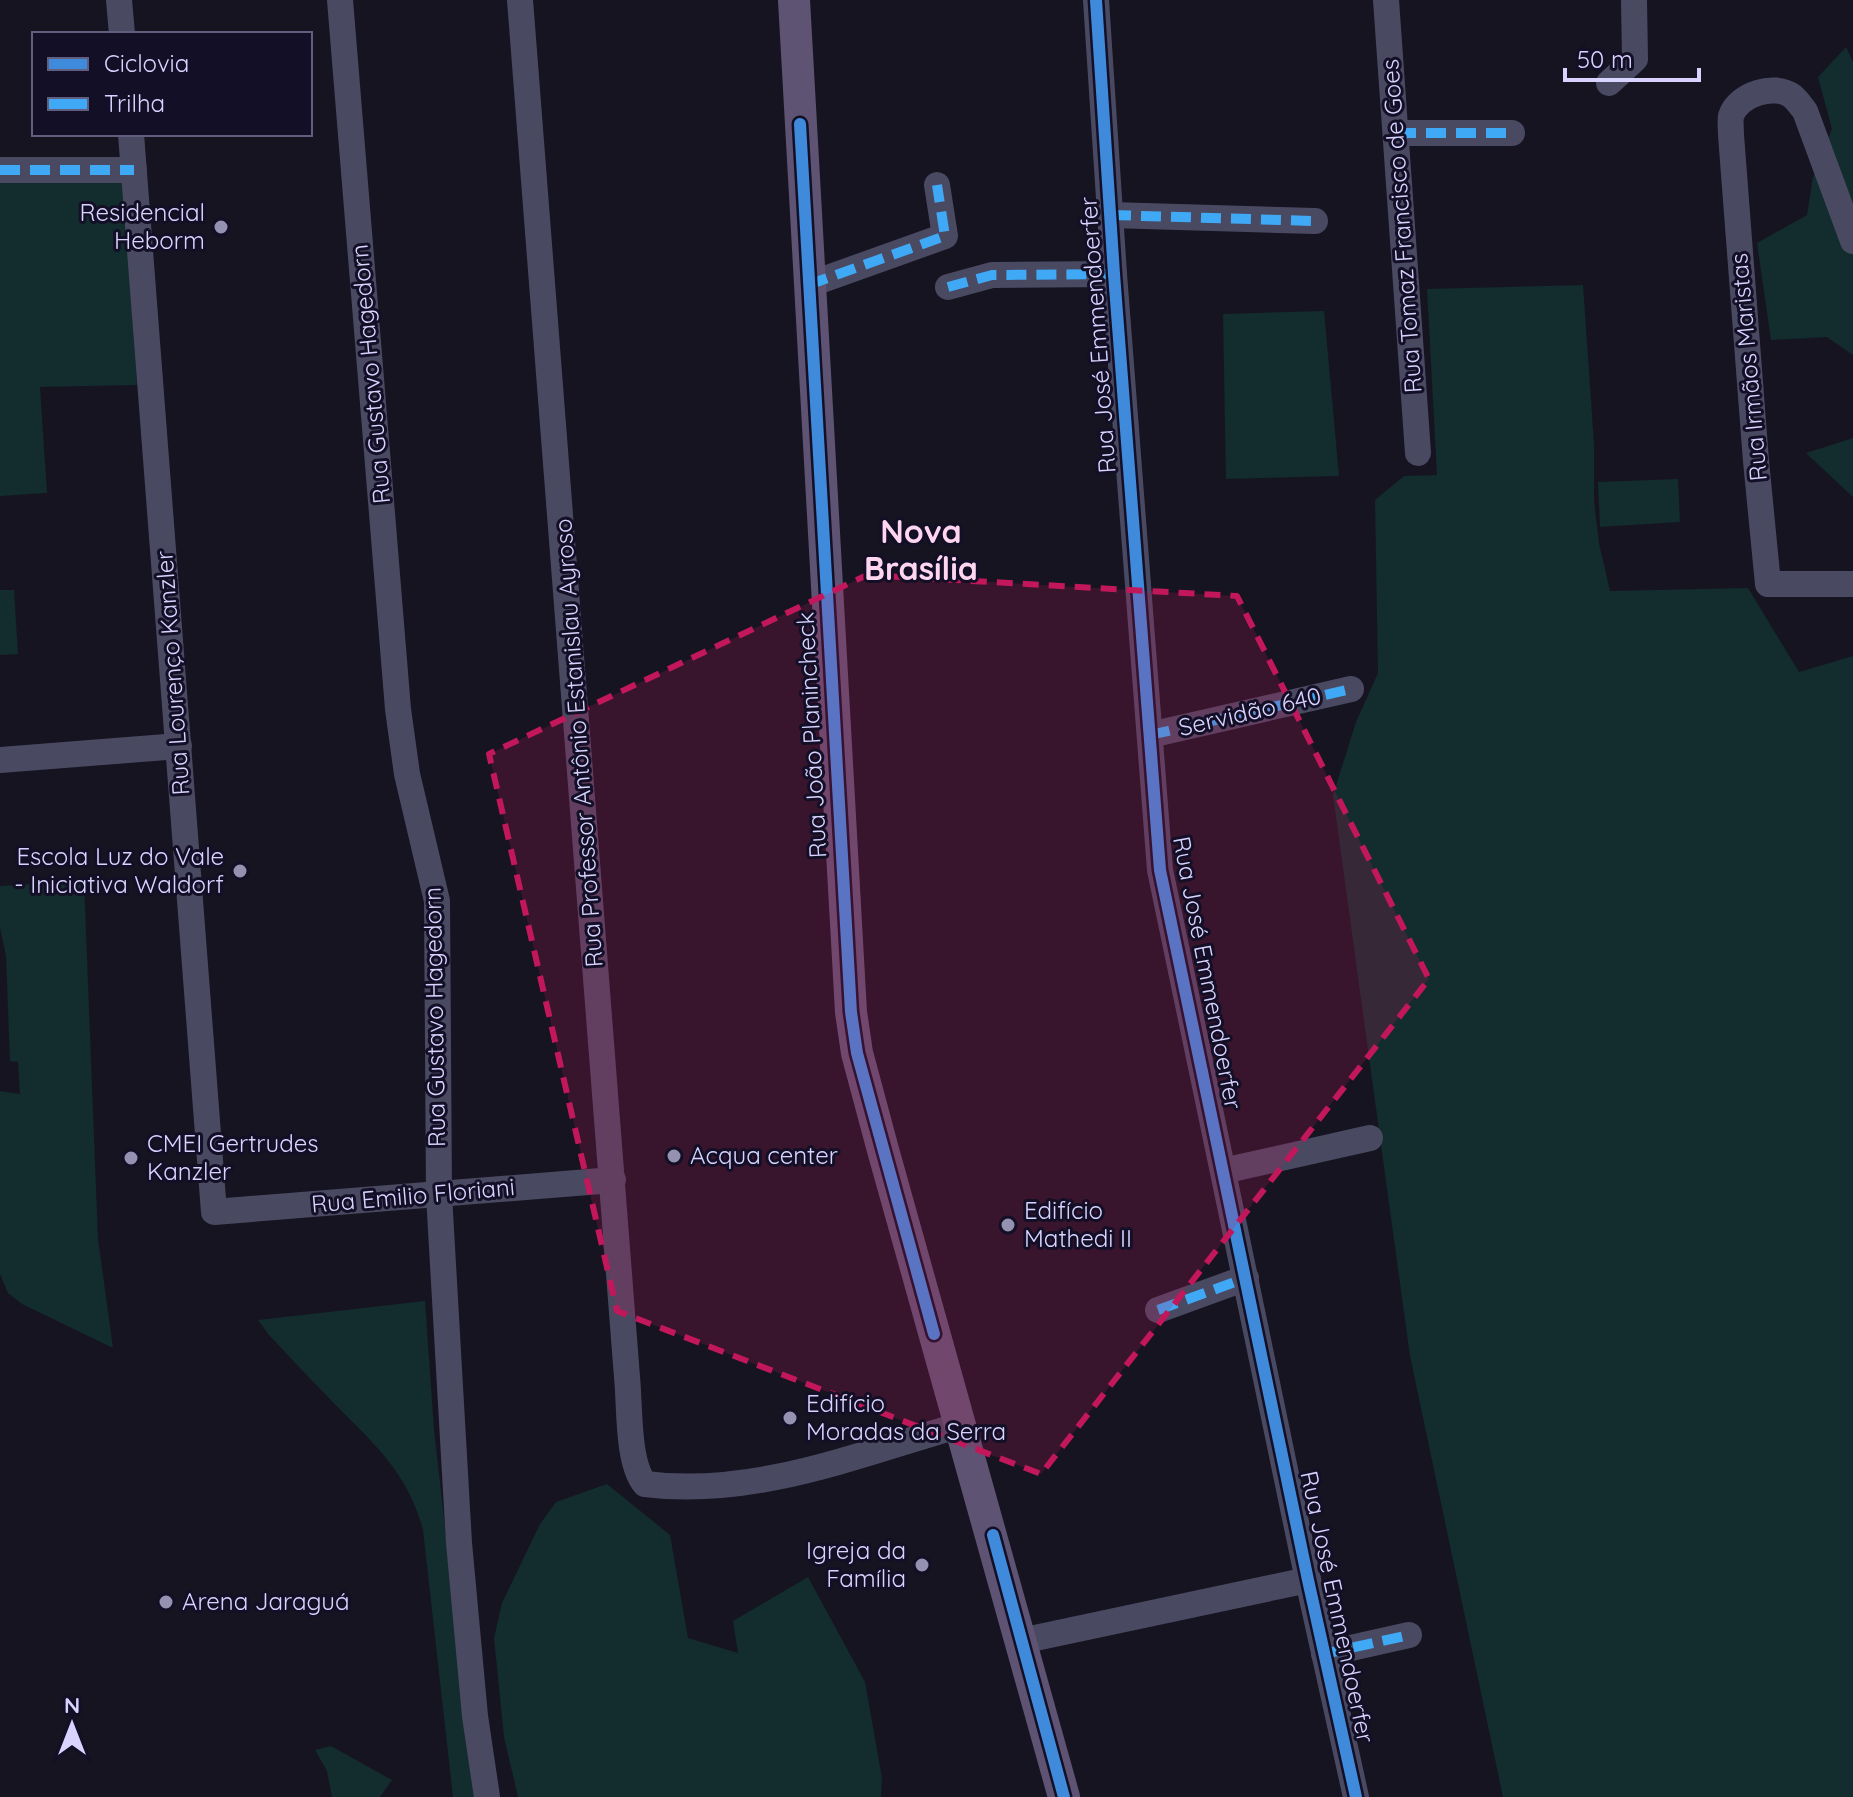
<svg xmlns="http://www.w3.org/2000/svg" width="1853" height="1797" viewBox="0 0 1853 1797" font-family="Quicksand,sans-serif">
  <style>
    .green { fill: #132c2d }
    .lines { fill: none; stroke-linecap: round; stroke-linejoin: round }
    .minor { stroke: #4a4962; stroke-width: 26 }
    .major { stroke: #5e5373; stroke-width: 32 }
    .quiet { stroke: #3fa9f5; stroke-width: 10; stroke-dasharray: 20 10; stroke-linecap: butt }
    .cycleway-casing { stroke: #130f26; stroke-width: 17 }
    .cycleway { stroke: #408adc; stroke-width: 12 }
    .marked { fill: #c2185b; fill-opacity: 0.2; stroke: #c2185b; stroke-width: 6; stroke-dasharray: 16 10; stroke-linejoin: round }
    .poi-dot { fill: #9591b1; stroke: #130f26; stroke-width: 3 }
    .labels { text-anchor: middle; stroke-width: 6; stroke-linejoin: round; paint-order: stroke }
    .poi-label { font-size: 24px; fill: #d9d4ff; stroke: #130f26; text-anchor: start }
    .street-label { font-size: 24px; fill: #d9d4ff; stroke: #130f26 }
    .district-label { font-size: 32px; font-weight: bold; fill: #ffd6f0; stroke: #130f26 }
  </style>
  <rect width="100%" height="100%" fill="#161421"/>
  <!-- green -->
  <g class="green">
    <polygon points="1846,47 1853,62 1853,355 1827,337 1771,340 1757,243 1807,215 1813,177 1832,129 1818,77"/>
    <polygon points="0,176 123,176 137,385 40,387 47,493 0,496"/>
    <polygon points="1583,285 1594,444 1594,501 1599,543 1610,591 1748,588 1799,672 1853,656 1853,1797 1503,1797 1410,1356 1333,795 1356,722 1378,673 1375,500 1404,476 1437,475 1427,289"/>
    <polygon points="1324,311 1339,476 1226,479 1223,314"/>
    <polygon points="1853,438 1853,497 1806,453"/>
    <polygon points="1678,479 1680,522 1600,527 1598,482"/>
    <polygon points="0,590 14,590 18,654 0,655"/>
    <polygon points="84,881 98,1239 113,1348 22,1304 8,1293 0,1274 0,1091 20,1094 18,1062 10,1061 6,956 0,928 0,886"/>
    <path d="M425,1301L434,1429L475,1797H453L423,1530C407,1469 370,1441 328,1397C308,1377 289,1356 269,1335L258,1320Z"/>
    <polygon points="607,1484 670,1535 688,1638 738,1653 733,1621 808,1577 865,1682 882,1778 881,1797 518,1797 504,1737 494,1638 502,1603 540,1524 556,1502"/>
    <polygon points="331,1746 392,1780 380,1797 332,1797 327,1771 315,1750"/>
  </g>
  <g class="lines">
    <!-- minor -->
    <g class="minor">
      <polyline points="119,0 122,34"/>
      <polyline points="340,0 398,709 407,774 437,901 439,1195 459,1543 475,1716 487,1797"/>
      <path d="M520,0L627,1377C630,1405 627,1463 645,1484C753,1498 859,1454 961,1425"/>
      <polyline points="1096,0 1114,274 1160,870 1308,1580 1356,1797"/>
      <polyline points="1386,0 1418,453"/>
      <polyline points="1609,83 1635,59 1634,0"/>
      <polyline points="1396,133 1512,133"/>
      <polyline points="131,134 214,1212 613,1180"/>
      <polyline points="0,170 134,170"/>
      <polyline points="1111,215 1315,221"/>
      <path d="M1853,241L1805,111C1801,106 1797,100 1792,96C1775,83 1738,94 1731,116C1730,121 1731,129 1731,135L1756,461L1768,584H1853"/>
      <polyline points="808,285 945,236 937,185"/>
      <polyline points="948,287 992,275 1114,274"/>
      <polyline points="1150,735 1351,689"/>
      <polyline points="0,760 179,746"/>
      <polyline points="1223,1171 1370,1138"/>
      <polyline points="1158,1310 1246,1278"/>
      <polyline points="1021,1641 1308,1580"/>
      <polyline points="1324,1654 1409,1635"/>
    </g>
    <!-- major -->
    <polyline class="major" points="794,0 851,1012 857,1053 883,1150 1064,1797"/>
    <!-- quiet -->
    <g class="quiet">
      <polyline points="1396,133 1512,133"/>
      <polyline points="0,170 134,170"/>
      <polyline points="1111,215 1315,221"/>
      <polyline points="808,285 945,236 937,185"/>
      <polyline points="948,287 992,275 1114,274"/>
      <polyline points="1150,735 1351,689"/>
      <polyline points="1158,1310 1246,1278"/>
      <polyline points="1324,1654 1409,1635"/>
    </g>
    <!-- cycleway casing -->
    <g class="cycleway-casing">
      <g id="cycleway">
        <polyline points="1096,0 1114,274 1160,870 1308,1580 1356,1797"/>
        <polyline points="800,124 851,1012 857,1053 934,1334"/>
        <polyline points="993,1535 1064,1797"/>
      </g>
    </g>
    <!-- cycleway -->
    <use href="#cycleway" class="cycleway"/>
  </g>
  <!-- marked area -->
  <path class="marked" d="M867,575L1237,596L1429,979L1041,1474L617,1311L489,754Z"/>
  <!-- markers -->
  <g class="poi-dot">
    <circle cx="221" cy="227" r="8"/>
    <circle cx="240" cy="871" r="8"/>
    <circle cx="674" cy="1156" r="8"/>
    <circle cx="131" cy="1158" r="8"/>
    <circle cx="1008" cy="1225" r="8"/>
    <circle cx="790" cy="1418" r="8"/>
    <circle cx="922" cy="1565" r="8"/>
    <circle cx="166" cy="1602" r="8"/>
  </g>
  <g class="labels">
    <!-- poi labels -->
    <g class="poi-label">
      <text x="205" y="221" text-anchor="end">Residencial<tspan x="205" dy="28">Heborm</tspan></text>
      <text x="224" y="865" text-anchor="end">Escola Luz do Vale<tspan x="224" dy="28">- Iniciativa Waldorf</tspan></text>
      <text x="147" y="1152">CMEI Gertrudes<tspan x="147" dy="28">Kanzler</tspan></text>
      <text x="690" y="1164">Acqua center</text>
      <text x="1024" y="1219">Edifício<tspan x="1024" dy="28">Mathedi II</tspan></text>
      <text x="806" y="1412">Edifício<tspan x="806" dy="28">Moradas da Serra</tspan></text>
      <text x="906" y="1559" text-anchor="end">Igreja da<tspan x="906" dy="28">Família</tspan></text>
      <text x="182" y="1610">Arena Jaraguá</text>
    </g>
    <!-- street labels -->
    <g class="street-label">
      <text transform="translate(1402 226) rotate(-94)" y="8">Rua Tomaz Francisco de Goes</text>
      <text transform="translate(1098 335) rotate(-94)" y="8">Rua José Emmendoerfer</text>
      <text transform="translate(1749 367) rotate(-95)" y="8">Rua Irmãos Maristas</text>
      <text transform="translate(371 374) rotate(-95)" y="8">Rua Gustavo Hagedorn</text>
      <text transform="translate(173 673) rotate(-94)" y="8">Rua Lourenço Kanzler</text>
      <text transform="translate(1250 712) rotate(-13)" y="8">Servidão 640</text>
      <text transform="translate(812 735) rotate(-93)" y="8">Rua João Planincheck</text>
      <text transform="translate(579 743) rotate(-94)" y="8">Rua Professor Antônio Estanislau Ayroso</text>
      <text transform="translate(1207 973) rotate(79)" y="8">Rua José Emmendoerfer</text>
      <text transform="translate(435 1017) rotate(-91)" y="8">Rua Gustavo Hagedorn</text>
      <text transform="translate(413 1196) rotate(-5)" y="8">Rua Emilio Floriani</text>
      <text transform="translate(1337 1607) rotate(78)" y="8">Rua José Emmendoerfer</text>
    </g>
    <!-- district labels -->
    <g class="district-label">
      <text x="921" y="543">Nova<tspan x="921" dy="37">Brasília</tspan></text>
    </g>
  </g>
  <!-- legend -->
  <rect x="32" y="32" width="280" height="104" fill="#130f26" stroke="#625e7d" stroke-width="2"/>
  <rect x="48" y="58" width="40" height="12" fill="#408adc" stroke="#625e7d" stroke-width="2"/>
  <text x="104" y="72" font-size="24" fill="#d9d4ff">Ciclovia</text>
  <rect x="48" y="98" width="40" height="12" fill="#3fa9f5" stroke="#625e7d" stroke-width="2"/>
  <text x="104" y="112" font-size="24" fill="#d9d4ff">Trilha</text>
  <!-- north arrow -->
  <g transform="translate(72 1725)" stroke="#130f26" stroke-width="6" paint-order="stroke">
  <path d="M0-6L14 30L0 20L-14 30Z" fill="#d9d4ff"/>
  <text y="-12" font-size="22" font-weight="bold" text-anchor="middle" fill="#d9d4ff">N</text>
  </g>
  <!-- scale -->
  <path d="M1565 68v12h134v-12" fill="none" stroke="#d9d4ff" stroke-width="4"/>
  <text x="1577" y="68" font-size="24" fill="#d9d4ff" stroke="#130f26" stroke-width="6" paint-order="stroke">50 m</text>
</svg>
